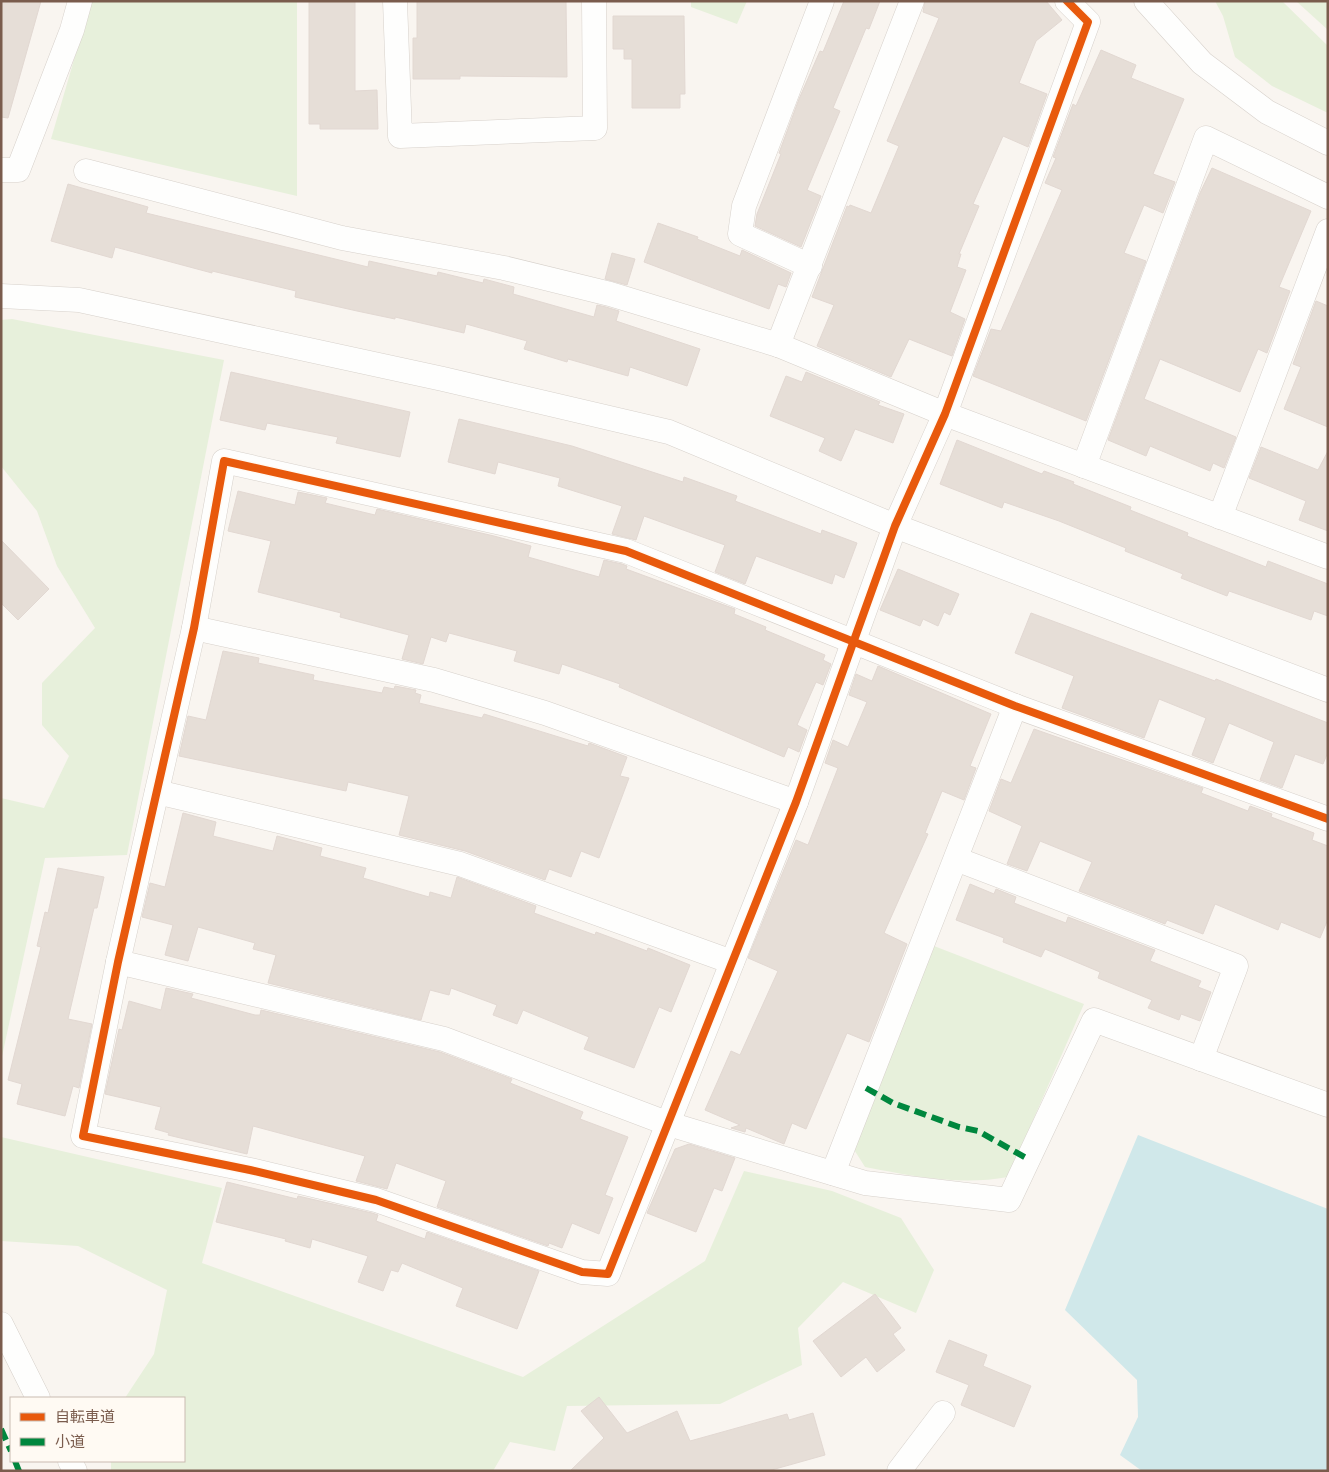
<svg xmlns="http://www.w3.org/2000/svg" width="1329" height="1472" viewBox="0 0 1329 1472" font-family="Jost,'Noto Sans JP',sans-serif">
  <style>
    .green { fill: #e7f0db }
    .water { fill: #d0e8ea }
    .building { fill: #e6ded7; stroke: #e2d8d2 }
    .lines { fill: none; stroke-linecap: round; stroke-linejoin: round }
    .minor-casing { stroke: #d7d1cb; stroke-width: 25 }
    .minor { stroke: #fefefd; stroke-width: 24 }
    .quiet { stroke: #00873e; stroke-width: 6; stroke-dasharray: 12 6; stroke-linecap: butt }
    .cycleway-casing { stroke: #fffaf3; stroke-width: 11 }
    .cycleway { stroke: #e8590c; stroke-width: 8 }
  </style>
  <rect width="100%" height="100%" fill="#f9f5f0"/>
  <!-- green -->
  <g class="green">
    <polygon points="91,1 297,1 297,196 51,139"/>
    <polygon points="691,1 747,1 737,24 691,7"/>
    <polygon points="1215,1 1282,1 1328,46 1328,113 1272,86 1235,57 1223,16"/>
    <polygon points="1296,1 1328,1 1328,30"/>
    <polygon points="12,319 224,360 127,855 45,858 1,1061 1,798 44,808 69,756 42,725 42,683 95,628 57,566 37,511 1,466 1,320"/>
    <path d="M934,946L1084,1004L1008,1177C960,1186 912,1176 865,1167L853,1148Z"/>
    <polygon points="1,1137 222,1188 202,1263 523,1377 705,1261 744,1171 832,1191 901,1218 934,1270 916,1313 843,1282 798,1328 802,1365 720,1404 567,1406 555,1451 510,1442 493,1471 111,1471 111,1461 184,1461 184,1398 125,1398 154,1354 167,1290 78,1246 1,1241"/>
  </g>
  <!-- water -->
  <polygon class="water" points="1138,1135 1328,1209 1328,1471 1142,1471 1120,1455 1138,1417 1137,1380 1065,1310"/>
  <!-- building -->
  <g class="building">
    <polygon points="1,1 41,1 8,118 1,117"/>
    <polygon points="309,1 355,1 355,91 377,90 378,129 320,129 320,124 309,124"/>
    <polygon points="417,1 566,1 567,77 460,76 460,79 413,79 413,38 417,38"/>
    <polygon points="844,1 880,1 869,29 866,28 833,108 840,111 807,190 821,196 801,247 755,226 757,214 781,154 779,153 799,99 820,51 823,52"/>
    <polygon points="925,1 1046,1 1062,20 1036,41 1019,83 1047,94 1028,147 1003,136 973,204 979,206 959,254 961,254 957,267 966,270 950,312 965,319 952,356 909,339 891,377 817,346 834,305 812,297 847,206 849,207 850,205 871,213 899,146 887,141 939,18 923,12"/>
    <polygon points="613,16 684,16 685,94 680,94 680,108 632,108 632,59 624,59 624,49 613,49"/>
    <polygon points="1101,50 1136,65 1131,78 1184,99 1153,174 1175,182 1163,213 1144,205 1124,253 1146,261 1086,421 973,376 991,329 1001,331 1062,190 1045,183 1056,158 1053,157 1073,104 1076,106"/>
    <polygon points="1212,168 1311,211 1279,287 1290,291 1267,353 1258,349 1240,392 1160,359 1144,399 1236,437 1224,468 1213,463 1210,471 1150,446 1146,456 1108,440 1200,193"/>
    <polygon points="68,184 148,207 146,213 368,267 369,261 437,276 438,272 483,283 484,279 514,287 513,294 594,317 597,305 606,307 619,311 616,321 700,349 687,386 630,367 628,376 568,359 567,362 524,349 527,341 466,324 464,333 395,317 395,319 357,311 295,297 296,291 212,271 212,273 115,247 112,258 51,241"/>
    <polygon points="658,223 698,237 697,239 740,256 742,250 791,273 786,287 778,284 769,309 644,262"/>
    <polygon points="612,253 635,259 627,285 605,279"/>
    <polygon points="1316,301 1328,306 1328,427 1284,409 1301,367 1293,364"/>
    <polygon points="231,372 410,412 400,457 336,443 338,437 267,423 265,430 220,420"/>
    <polygon points="806,372 880,402 878,405 904,414 893,443 855,429 841,461 819,451 825,438 770,416 786,376 802,382"/>
    <polygon points="459,419 572,446 683,482 684,477 737,496 735,501 821,534 822,530 857,543 844,578 835,574 832,584 756,556 745,584 715,572 725,545 644,516 636,540 612,534 622,506 558,486 560,478 498,462 495,474 448,462"/>
    <polygon points="957,440 1042,474 1044,471 1074,482 1073,484 1131,507 1130,510 1188,533 1187,536 1266,567 1268,561 1328,584 1328,616 1314,611 1311,620 1229,591 1227,596 1181,578 1183,574 1125,551 1126,548 1059,521 1004,502 1002,508 940,484"/>
    <polygon points="1261,447 1318,470 1328,451 1328,531 1299,520 1306,501 1249,478"/>
    <polygon points="238,491 295,505 298,492 327,498 325,503 375,515 377,509 494,536 531,546 528,557 599,577 604,560 622,564 627,566 626,569 735,609 734,614 766,627 765,630 825,655 823,660 831,664 823,685 816,682 797,725 807,730 799,752 788,747 784,757 619,687 620,684 562,664 559,674 514,661 517,651 449,633 446,642 431,637 423,664 402,659 409,635 340,617 341,613 258,592 271,541 228,531"/>
    <polygon points="1,540 49,589 18,620 1,603"/>
    <polygon points="898,569 959,594 950,615 944,612 938,626 923,619 920,626 880,610"/>
    <polygon points="1031,613 1215,681 1216,679 1328,723 1328,752 1323,764 1295,754 1282,788 1260,780 1274,742 1229,723 1213,763 1192,755 1206,718 1159,699 1144,738 1062,708 1074,676 1015,653"/>
    <polygon points="223,651 259,658 258,663 314,675 313,680 382,693 384,687 394,689 395,686 416,690 415,693 421,695 419,703 482,718 484,714 588,746 589,743 627,757 620,776 629,778 599,858 581,851 571,877 549,869 545,880 465,851 399,835 409,796 348,782 346,791 179,756 188,716 206,720"/>
    <polygon points="878,666 991,714 970,766 976,768 964,800 942,791 925,833 928,834 884,933 907,944 869,1042 847,1033 806,1129 792,1123 784,1144 746,1128 745,1132 731,1128 740,1125 705,1110 731,1051 740,1055 778,971 748,958 796,840 808,845 838,768 825,763 833,740 848,747 867,702 849,695 856,674 872,681"/>
    <polygon points="1034,729 1203,788 1201,793 1248,811 1250,806 1272,814 1271,817 1314,833 1312,840 1328,846 1328,919 1320,938 1281,922 1278,930 1215,904 1203,934 1167,920 1165,924 1079,891 1092,862 1040,841 1027,871 1007,864 1022,826 989,811 1001,779 1011,783"/>
    <polygon points="183,813 216,822 213,836 273,851 277,836 322,848 320,856 366,868 363,878 429,897 430,892 451,898 457,877 536,906 534,913 595,935 596,932 647,951 648,948 690,965 671,1012 659,1007 634,1068 584,1049 589,1037 523,1010 517,1024 493,1015 497,1005 451,988 449,995 430,990 421,1020 268,983 276,955 253,949 255,943 198,927 188,961 165,955 173,925 142,917 150,883 165,887"/>
    <polygon points="58,868 104,877 97,908 94,908 68,1019 92,1024 79,1088 73,1086 65,1116 17,1104 22,1084 8,1080 41,947 37,946 45,912 48,913"/>
    <polygon points="970,884 994,894 996,889 1016,897 1014,903 1066,923 1068,917 1155,950 1150,961 1201,981 1198,987 1211,992 1200,1021 1181,1014 1179,1020 1148,1008 1152,1000 1098,978 1100,972 1045,949 1041,957 1003,942 1004,938 956,920"/>
    <polygon points="166,988 193,994 191,998 255,1015 260,1015 261,1010 440,1052 512,1079 510,1083 583,1112 580,1119 628,1137 605,1195 613,1198 599,1234 572,1223 562,1248 549,1243 548,1246 437,1207 446,1181 396,1163 387,1189 356,1181 365,1156 253,1126 247,1154 168,1135 169,1133 155,1129 161,1107 105,1094 119,1029 122,1030 129,1001 161,1010"/>
    <polygon points="689,1144 735,1158 722,1191 714,1188 696,1232 647,1213 675,1149"/>
    <polygon points="227,1182 297,1199 298,1196 372,1213 378,1215 376,1221 425,1239 427,1232 539,1271 517,1329 456,1306 463,1288 402,1263 398,1272 391,1270 383,1291 358,1282 368,1256 312,1239 310,1248 285,1241 286,1239 216,1222"/>
    <polygon points="875,1294 901,1328 893,1334 905,1350 877,1372 866,1357 841,1377 813,1341"/>
    <polygon points="949,1340 987,1355 983,1366 1031,1386 1014,1427 961,1405 969,1385 936,1372"/>
    <polygon points="599,1397 627,1433 677,1411 690,1441 787,1414 789,1420 813,1413 825,1455 768,1471 570,1471 604,1438 581,1411"/>
  </g>
  <g class="lines">
    <!-- minor casing -->
    <g class="minor-casing">
      <g id="minor">
        <polyline points="395,1 400,136 595,128 594,1"/>
        <polyline points="1067,1 1088,22 945,414 895,526 796,802 608,1274 582,1272 376,1200 250,1170 83,1136 118,962 194,628 224,461 626,551 1015,706 1328,819"/>
        <polyline points="1146,1 1202,63 1267,112 1328,143"/>
        <polyline points="1,170 18,170 72,30 80,1"/>
        <polyline points="86,171 342,238 504,268 610,294 778,345 945,414 1328,557"/>
        <polyline points="810,266 740,234 744,206 822,1"/>
        <polyline points="1,296 79,300 443,379 669,432 895,526 1328,690"/>
        <polyline points="778,345 912,1"/>
        <polyline points="1084,466 1206,138 1328,197"/>
        <polyline points="1220,517 1328,231"/>
        <polyline points="194,628 434,680 545,713 796,802"/>
        <polyline points="157,792 460,864 732,962"/>
        <polyline points="956,859 1236,966 1201,1059"/>
        <polyline points="118,962 444,1039 669,1124 865,1183 1009,1200 1094,1020 1328,1105"/>
        <polyline points="833,1173 1015,706"/>
        <polyline points="1,1324 38,1398"/>
        <polyline points="70,1461 75,1471"/>
        <polyline points="899,1471 943,1413"/>
      </g>
    </g>
    <!-- minor -->
    <use href="#minor" class="minor"/>
    <!-- quiet -->
    <g class="quiet">
      <polyline points="866,1088 893,1103 959,1127 978,1131 1028,1159"/>
      <polyline points="1,1429 11,1451"/>
      <polyline points="15,1461 19,1471"/>
    </g>
    <!-- cycleway casing -->
    <g class="cycleway-casing">
      <polyline id="cycleway" points="1067,1 1088,22 945,414 895,526 796,802 608,1274 582,1272 376,1200 250,1170 83,1136 118,962 194,628 224,461 626,551 1015,706 1328,819"/>
    </g>
    <!-- cycleway -->
    <use href="#cycleway" class="cycleway"/>
  </g>
  <!-- border -->
  <rect width="1329" height="1472" fill="none" stroke="#7a5c4d" stroke-width="5"/>
  <!-- legend -->
  <rect x="10" y="1397" width="175" height="65" fill="#fffaf3" stroke="#cabbb1"/>
  <rect x="20" y="1413" width="25" height="8" fill="#e8590c" stroke="#cabbb1"/>
  <text x="55" y="1422" font-size="15" fill="#7a5c4d">自転車道</text>
  <rect x="20" y="1438" width="25" height="8" fill="#00873e" stroke="#cabbb1"/>
  <text x="55" y="1447" font-size="15" fill="#7a5c4d">小道</text>
</svg>
